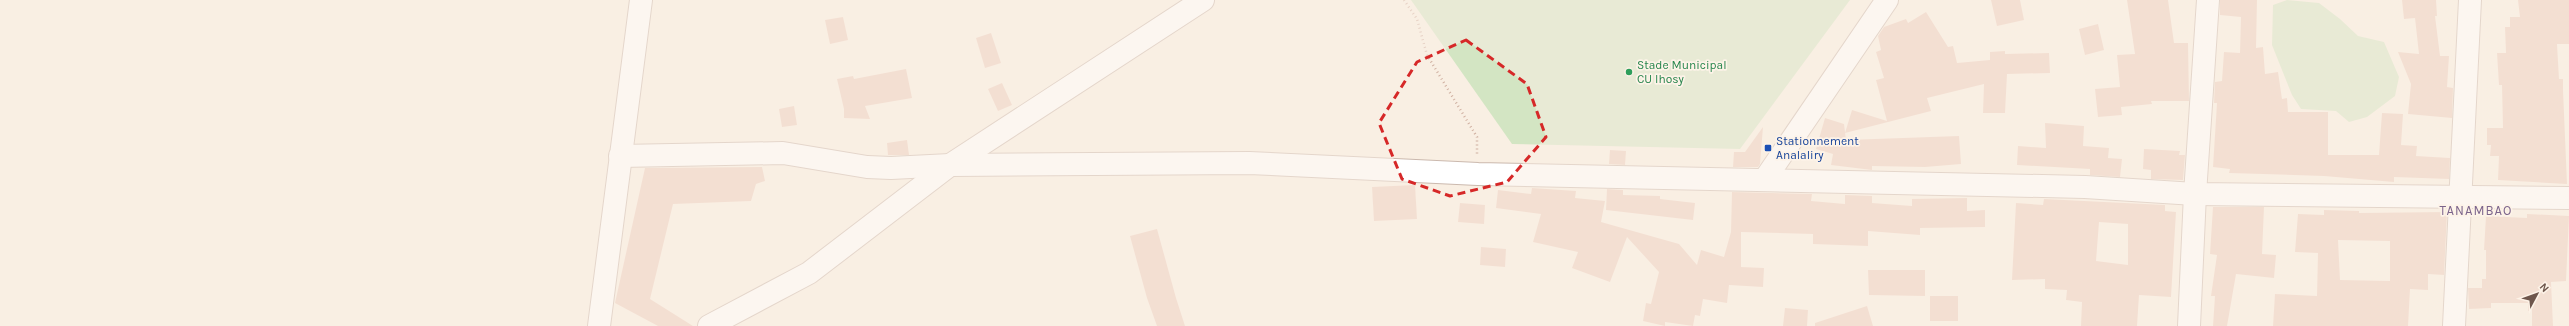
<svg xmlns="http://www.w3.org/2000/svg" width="2569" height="326" viewBox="0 0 2569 326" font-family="Karla,sans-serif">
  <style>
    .green { fill: #d3e5c3 }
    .building { fill: #eccdbd; fill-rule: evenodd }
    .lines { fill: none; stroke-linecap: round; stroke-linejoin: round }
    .street-casing { stroke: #cbb9ae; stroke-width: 24 }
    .path { stroke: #d0b0a1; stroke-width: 2.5; stroke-dasharray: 1 3; stroke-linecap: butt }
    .street { stroke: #fff; stroke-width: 22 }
    .marked { fill: none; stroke: #d62828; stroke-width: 3; stroke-dasharray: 8 5; stroke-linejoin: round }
    .leisure-dot { fill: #2e9e5b; stroke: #fdf3e8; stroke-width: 1.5 }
    .transit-dot { fill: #1a4fb4; stroke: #fdf3e8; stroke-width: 1.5 }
    .labels { text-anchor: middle; stroke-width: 3.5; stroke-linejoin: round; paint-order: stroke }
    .leisure-label { font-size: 12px; fill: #27864d; stroke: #fdf3e8; text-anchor: start }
    .transit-label { font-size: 12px; fill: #164399; stroke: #fdf3e8; text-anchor: start }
    .neighbourhood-label { font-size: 13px; letter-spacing: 1px; fill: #7b648b; stroke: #fdf3e8 }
  </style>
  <rect width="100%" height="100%" fill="#f9efe3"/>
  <!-- green -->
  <g class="green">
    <polygon points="1411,0 1850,0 1740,149 1512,144"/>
    <polygon points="2287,0 2319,3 2340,19 2358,36 2384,42 2399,77 2395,96 2367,117 2349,122 2336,111 2301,109 2292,95 2272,45 2273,5"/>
  </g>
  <!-- building -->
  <g class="building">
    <polygon points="1991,0 2020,0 2024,20 1997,26"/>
    <polygon points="2127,0 2168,0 2174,43 2188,43 2189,101 2151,101 2152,104 2121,107 2122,115 2098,117 2095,89 2120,87 2117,55 2135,54"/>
    <polygon points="2220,0 2257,0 2256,48 2263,47 2265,74 2278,72 2282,99 2287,98 2288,112 2328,112 2328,155 2379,155 2382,113 2403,114 2401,145 2417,146 2416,156 2450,158 2449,179 2394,177 2394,182 2324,176 2229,173 2230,169 2213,167 2217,103 2214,103 2215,82 2222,81 2224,52 2240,53 2241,17 2220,15"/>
    <polygon points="2402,0 2436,0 2437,16 2435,16 2440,56 2449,56 2447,87 2453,88 2452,118 2408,114 2411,84 2398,52 2419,54 2415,18 2404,19"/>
    <polygon points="2518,0 2569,0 2569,44 2557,44 2559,79 2563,79 2563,90 2567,184 2498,180 2499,156 2490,156 2491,145 2487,145 2487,128 2503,128 2502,85 2499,85 2497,53 2506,53 2505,27 2510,27 2510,17 2520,17"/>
    <polygon points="1926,12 1948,47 1953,46 1957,63 1990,60 1990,52 2005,51 2005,54 2049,53 2050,73 2007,74 2005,113 1983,113 1984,84 1927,98 1931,111 1845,133 1852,110 1887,121 1876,80 1884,78 1876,52 1881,50 1878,36 1884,27 1906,19 1908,23"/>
    <polygon points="843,17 848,40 830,44 825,20"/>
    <polygon points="2098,24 2104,50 2085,55 2079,29"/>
    <polygon points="991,33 1001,63 985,68 976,38"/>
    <polygon points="906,69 912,98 865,106 870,119 844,118 844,109 837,79 853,76 854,79"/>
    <polygon points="1002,83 1012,105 998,111 988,89"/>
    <polygon points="794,106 797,125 782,127 779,109"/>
    <polygon points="1825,118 1844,124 1846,140 1959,136 1961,164 1925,167 1872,166 1872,170 1831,165 1833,154 1816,149"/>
    <polygon points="2045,123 2084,126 2083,146 2109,148 2108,158 2122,159 2120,177 2090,175 2090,169 2017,165 2018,146 2046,148"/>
    <polygon points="1763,127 1760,164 1758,167 1733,167 1734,152 1745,152"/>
    <polygon points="907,140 909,155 888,155 887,143"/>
    <polygon points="2144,149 2180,151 2179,155 2185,155 2183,180 2151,179 2151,170 2143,169"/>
    <polygon points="1610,150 1626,151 1625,165 1609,164"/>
    <polygon points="762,167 765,181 756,184 751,201 673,204 650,299 693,326 658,326 615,303 645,168"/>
    <polygon points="1415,185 1417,219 1374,221 1372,187"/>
    <polygon points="1532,188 1576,191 1575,198 1605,201 1601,222 1679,244 1697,265 1701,250 1724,257 1731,232 1732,192 1812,194 1811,201 1845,204 1845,195 1872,196 1872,203 1912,206 1912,199 1967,198 1967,211 1985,210 1985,227 1920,228 1920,235 1868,231 1868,246 1813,244 1813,234 1741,232 1741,267 1764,268 1763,287 1729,285 1727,303 1703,299 1700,316 1695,315 1693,326 1665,322 1665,326 1643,321 1646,303 1651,304 1659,272 1627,237 1610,282 1572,268 1578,252 1533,242 1541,214 1496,208 1498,190 1531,194"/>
    <polygon points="1607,189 1623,190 1623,195 1660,196 1660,199 1695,203 1693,220 1606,210"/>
    <path d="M2044,199L2165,205V211L2176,212L2171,297L2139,295L2137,326H2081L2082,302L2066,300L2067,290L2045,289V279L2012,280L2016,203L2043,205ZM2099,222L2128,224V265L2096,261Z"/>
    <polygon points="1460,203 1485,205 1484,224 1458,222"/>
    <polygon points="2213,207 2264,207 2262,254 2276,255 2274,278 2236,274 2227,326 2213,326 2215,296 2211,296 2217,255 2210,254"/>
    <path d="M2324,210L2359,211V213L2447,212L2444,275L2428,274V290L2410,289L2408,326H2273L2275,294L2317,296L2318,253L2295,252L2298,214L2324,215ZM2338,240L2390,241V281L2340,280Z"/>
    <polygon points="2527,214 2569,216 2566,281 2551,282 2553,326 2532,326 2532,310 2528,311 2528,303 2491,303 2491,308 2469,309 2468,288 2482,288 2482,279 2486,279 2486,250 2484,250 2486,216 2527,218"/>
    <polygon points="1157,229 1176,298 1185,326 1157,326 1147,298 1130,236"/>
    <polygon points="1481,247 1506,249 1505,267 1480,265"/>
    <polygon points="1868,270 1925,270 1925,296 1869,295"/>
    <rect x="1930" y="296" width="28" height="25"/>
    <polygon points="1867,306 1873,326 1815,326 1815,323"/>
    <polygon points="1785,308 1808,310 1807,326 1783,326"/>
  </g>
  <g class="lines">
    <!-- street casing -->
    <g class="street-casing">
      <g id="street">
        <polyline points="620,156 783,153 867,167 891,168 950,165 1249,163 1478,174 2085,187 2195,194 2569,198"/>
        <polyline points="1765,179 1887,0"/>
        <polyline points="599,326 641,0"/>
        <polyline points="709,326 809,273 950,165 1203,0"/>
        <polyline points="2189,326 2195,194 2208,0"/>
        <polyline points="2454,326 2470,0"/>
      </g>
    </g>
    <!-- path -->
    <polyline class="path" points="1404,0 1417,19 1427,55 1477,137 1477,154"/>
    <!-- street -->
    <use href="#street" class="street"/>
  </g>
  <!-- marked area -->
  <path d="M0 0H2569V326H0ZM1466,40L1527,84L1546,137L1507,182L1450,196L1402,179L1379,123L1417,62Z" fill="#f9efe3" fill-opacity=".55" fill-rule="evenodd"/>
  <path class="marked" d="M1466,40L1527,84L1546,137L1507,182L1450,196L1402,179L1379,123L1417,62Z"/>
  <!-- markers -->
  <circle class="leisure-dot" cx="1629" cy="72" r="4"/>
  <rect class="transit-dot" x="1764" y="144" width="8" height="8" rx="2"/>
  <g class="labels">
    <!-- leisure labels -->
    <g class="leisure-label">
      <text x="1637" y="69">Stade Municipal<tspan x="1637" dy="14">CU Ihosy</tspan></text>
    </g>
    <!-- transit labels -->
    <g class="transit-label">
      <text x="1776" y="145">Stationnement<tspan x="1776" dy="14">Analaliry</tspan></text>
    </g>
    <!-- neighbourhood labels -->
    <g class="neighbourhood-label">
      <text x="2476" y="215">TANAMBAO</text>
    </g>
  </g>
  <!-- north arrow -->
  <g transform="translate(2537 294) rotate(49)" stroke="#fdf3e8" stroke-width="3" paint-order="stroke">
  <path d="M0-3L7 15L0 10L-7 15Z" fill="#6e564c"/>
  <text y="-6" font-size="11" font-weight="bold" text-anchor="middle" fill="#6e564c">N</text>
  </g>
</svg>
